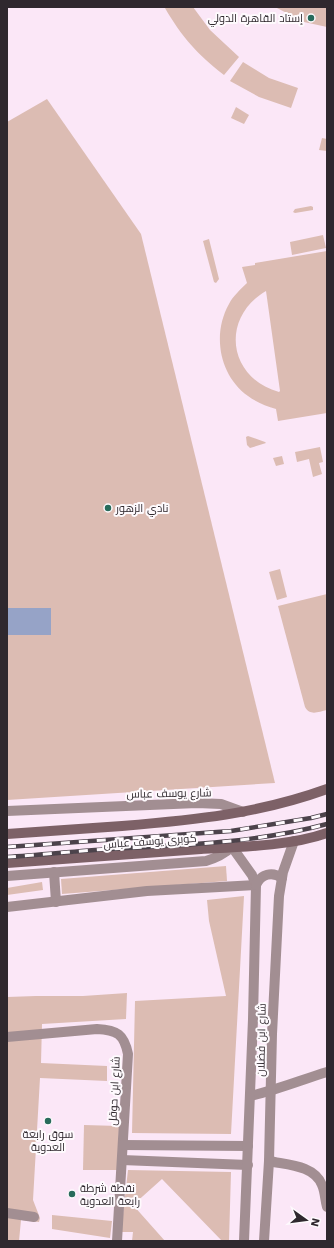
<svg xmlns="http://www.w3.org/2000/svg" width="334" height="1248" viewBox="0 0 334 1248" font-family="'Work Sans',Cairo,sans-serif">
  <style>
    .green { fill: #dcbcb3; fill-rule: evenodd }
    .water { fill: #96a3c7 }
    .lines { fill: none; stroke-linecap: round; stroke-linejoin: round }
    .minor { stroke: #a28e92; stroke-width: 10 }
    .tertiary { stroke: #a28e92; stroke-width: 10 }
    .secondary { stroke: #7d6167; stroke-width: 10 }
    .rail-casing { stroke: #4c434b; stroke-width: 4.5 }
    .rail { stroke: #fefafd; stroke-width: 3; stroke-dasharray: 9; stroke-linecap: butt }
    .poi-dot { fill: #286b5b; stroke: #fefafd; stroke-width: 1.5 }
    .labels { text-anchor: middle; stroke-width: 4; stroke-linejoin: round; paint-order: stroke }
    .poi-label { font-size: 11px; fill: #2f282e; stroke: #fefafd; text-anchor: start }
    .street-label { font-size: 11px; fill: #2f282e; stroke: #fefafd }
  </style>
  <rect width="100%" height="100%" fill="#fbe7f7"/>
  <!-- green -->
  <g class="green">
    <path d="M166,7H193L210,30L239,57L224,75C198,55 181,36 165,8Z"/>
    <polygon points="275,7 327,7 327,27 304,22"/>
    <polygon points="243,62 269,78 298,88 291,108 259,97 230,81"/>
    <polygon points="47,99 141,234 275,783 7,800 7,122"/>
    <polygon points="236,107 249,115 244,124 231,118"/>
    <polygon points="322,138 327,139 327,151 319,150"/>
    <polygon points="311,206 313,207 313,210 295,213 293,212 295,209"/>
    <polygon points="323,235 326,248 292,255 290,242"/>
    <polygon points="209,239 219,279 216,283 214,282 203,241"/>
    <path d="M327,251V413L278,421L276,409C266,406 256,402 248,396C219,375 212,334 229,304C233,296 240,290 247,283L242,267L255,265V263ZM266,291L280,391L279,392C228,378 220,318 266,291Z"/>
    <polygon points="248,436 265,442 266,443 250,448 247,445 246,437"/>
    <polygon points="320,447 323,462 319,463 322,474 313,477 309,459 297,462 295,452"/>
    <polygon points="282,456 284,464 276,466 273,458"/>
    <polygon points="280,569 287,597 277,600 269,572"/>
    <path d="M327,594V710C318,712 310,716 305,707L278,606Z"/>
    <polygon points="226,866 227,881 62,894 61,879"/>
    <polygon points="42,882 43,890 7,895 7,888"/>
    <polygon points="244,896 231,1134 132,1133 135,1001 226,996 209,921 207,900"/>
    <polygon points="127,993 126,1019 42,1024 41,1063 107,1066 107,1081 40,1078 33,1200 40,1218 39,1222 21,1220 19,1241 7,1241 7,997 36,996 83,996"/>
    <polygon points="84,1125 119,1126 118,1170 83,1170"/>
    <polygon points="128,1170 231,1172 229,1241 222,1241 162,1179 133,1205 165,1241 132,1241 133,1232 121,1232"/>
    <polygon points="52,1215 112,1221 110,1238 52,1229"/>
  </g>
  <!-- water -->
  <rect class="water" x="7" y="608" width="44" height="27"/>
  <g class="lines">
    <!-- minor -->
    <g class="minor">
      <polyline points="7,907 147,891 256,885"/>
      <path d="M7,1037L97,1029C117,1030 124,1034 128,1054L117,1241"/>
      <path d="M250,1096C277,1090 301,1080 327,1072"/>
      <polyline points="123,1145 248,1146"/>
      <polyline points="122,1160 248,1165"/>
      <path d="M269,1161C287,1165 314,1165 322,1185C325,1191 325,1200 327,1207"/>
      <polyline points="7,1213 34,1217"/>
    </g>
    <!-- tertiary -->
    <g class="tertiary">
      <polyline points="7,811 197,803 221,804 243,812"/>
      <polyline points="54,872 56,902"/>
      <path d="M7,876L206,861C216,858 224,854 232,847L252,875L256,885L253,1019L244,1241"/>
      <path d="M256,885C261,874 272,871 282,878"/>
      <polyline points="264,1241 269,1161 272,1034 279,896 283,872 294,841"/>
    </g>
    <!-- secondary -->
    <g class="secondary">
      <path d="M7,834C45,831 84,829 122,826C194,820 258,814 327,789"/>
      <path d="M7,863C72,858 136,854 201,849C240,847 290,846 327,833"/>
    </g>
    <!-- rail casing -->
    <g class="rail-casing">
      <g id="rail">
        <polyline points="7,847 231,831 311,818 327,814"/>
        <path d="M7,857C41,855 76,851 110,849C183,845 256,843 327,824"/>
      </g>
    </g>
    <!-- rail -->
    <use href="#rail" class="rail"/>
  </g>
  <!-- markers -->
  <g class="poi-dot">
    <circle cx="311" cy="18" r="4"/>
    <circle cx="108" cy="508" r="4"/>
    <circle cx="48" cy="1121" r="4"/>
    <circle cx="72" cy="1194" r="4"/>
  </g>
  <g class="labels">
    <!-- poi labels -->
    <g class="poi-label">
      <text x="303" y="22" text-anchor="end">إستاد القاهرة الدولي</text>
      <text x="116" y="512">نادي الزهور</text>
      <text x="48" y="1138" text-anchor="middle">سوق رابعة<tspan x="48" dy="13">العدوية</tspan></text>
      <text x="80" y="1192">نقطة شرطة<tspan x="80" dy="13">رابعة العدوية</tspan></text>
    </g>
    <!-- street labels -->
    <g class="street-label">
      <text transform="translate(169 793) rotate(-1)" y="4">شارع يوسف عباس</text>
      <text transform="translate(150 841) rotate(-4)" y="4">كوبرى يوسف عباس</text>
      <text transform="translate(261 1040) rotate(-89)" y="4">شارع ابن فضلان</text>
      <text transform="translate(114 1091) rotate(-87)" y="4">شارع ابن حوقل</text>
    </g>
  </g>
  <!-- border -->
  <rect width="334" height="1248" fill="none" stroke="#2f282e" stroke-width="16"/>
  <!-- north arrow -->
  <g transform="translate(306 1220) rotate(104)" stroke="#fefafd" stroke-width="3" paint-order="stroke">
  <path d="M0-3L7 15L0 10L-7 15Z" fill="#2f282e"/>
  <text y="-6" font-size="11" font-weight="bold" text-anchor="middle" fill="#2f282e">N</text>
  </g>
</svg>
